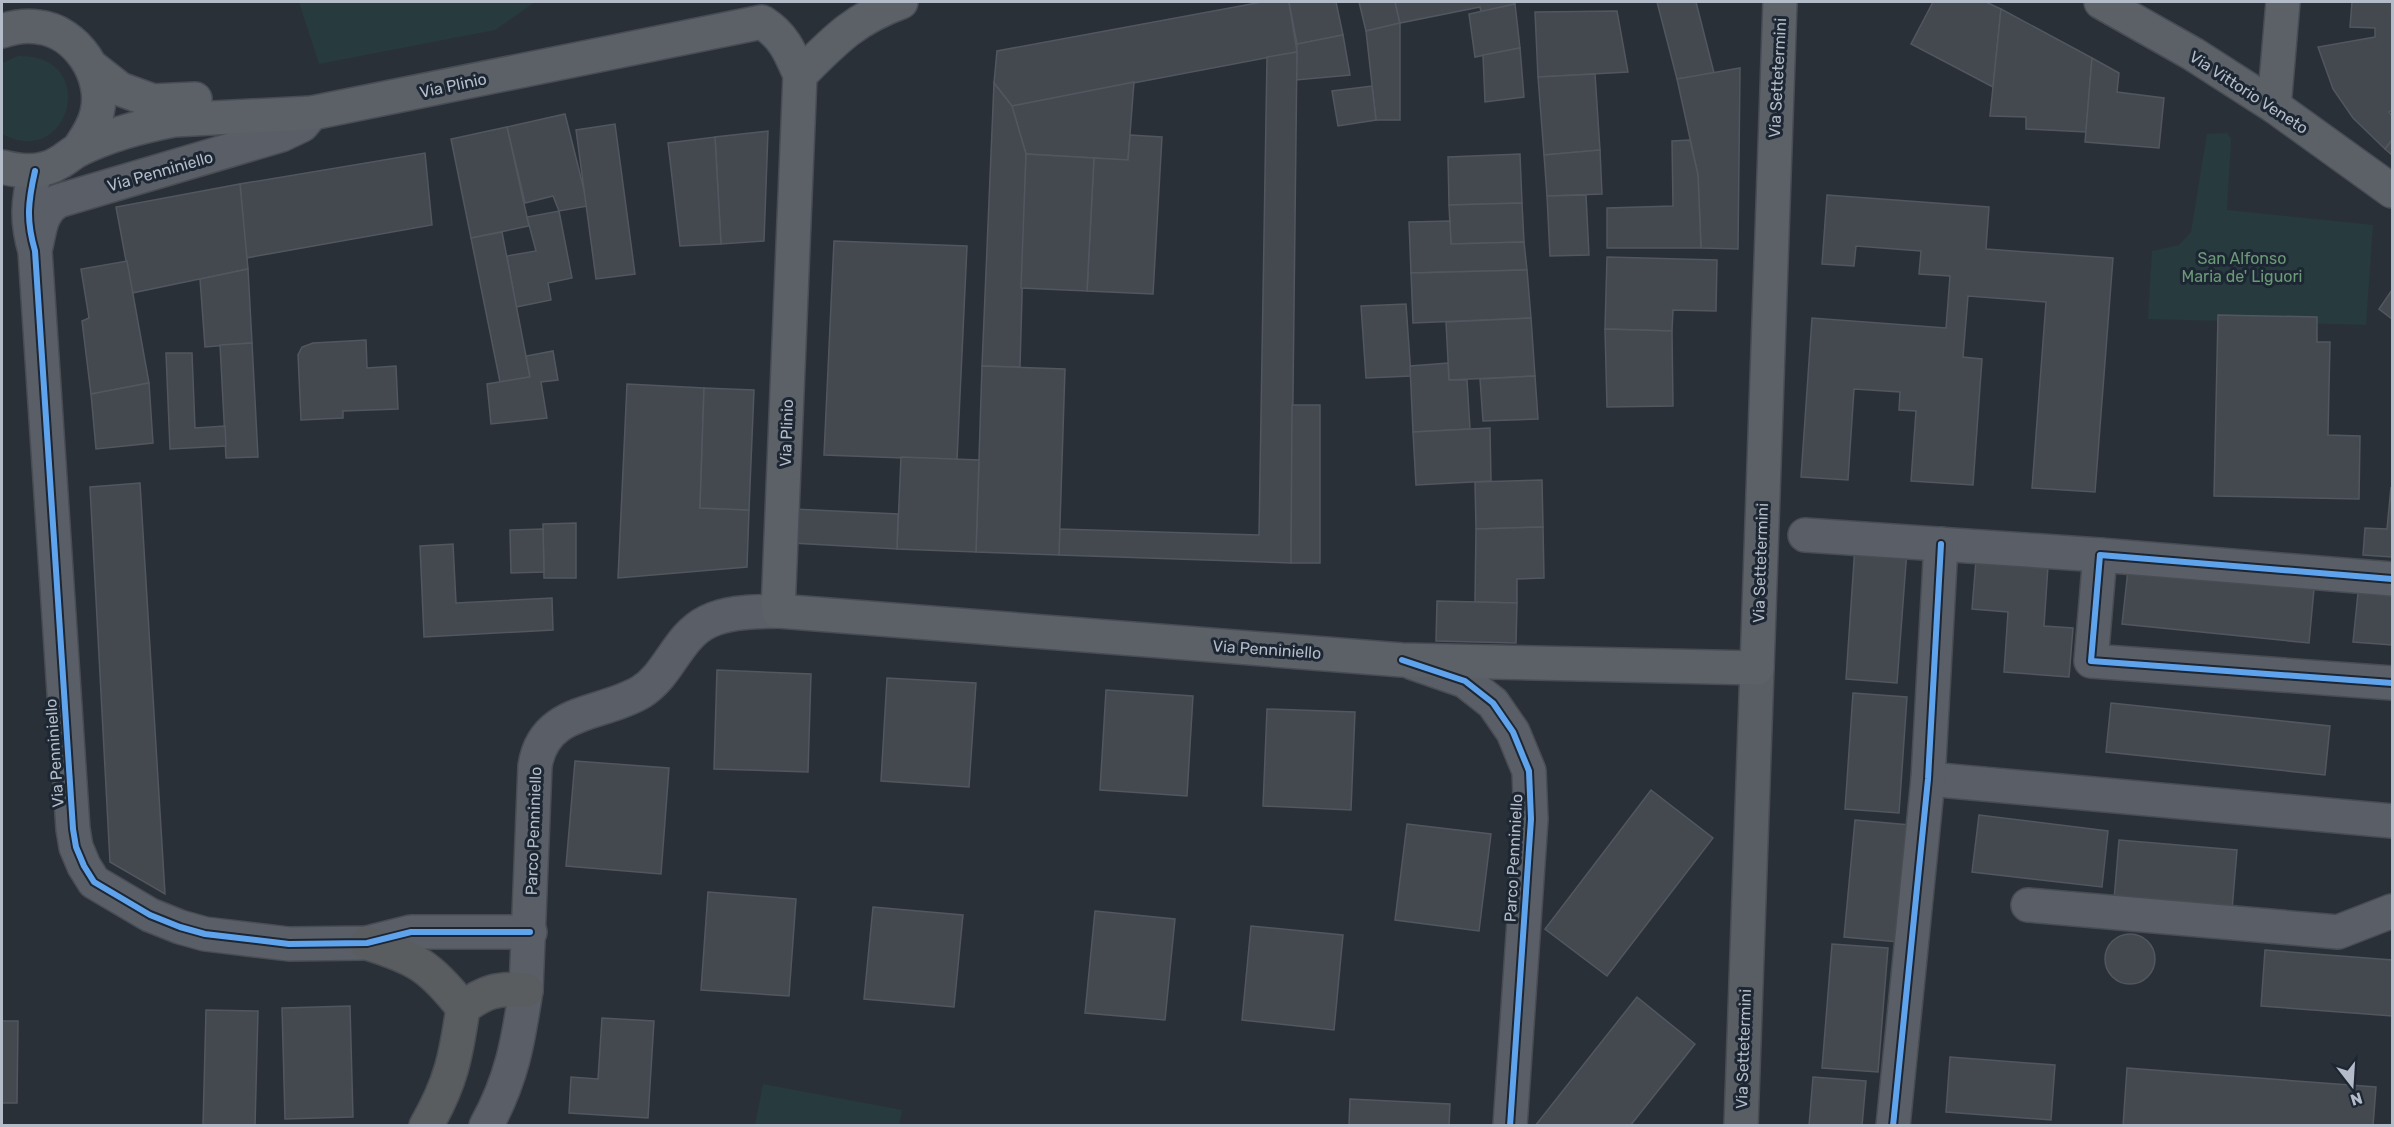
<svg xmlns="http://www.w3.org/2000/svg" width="2394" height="1127" viewBox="0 0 2394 1127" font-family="Rubik,sans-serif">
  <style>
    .green { fill: #273a3e }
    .building { fill: #444950; stroke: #52575f; stroke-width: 1.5 }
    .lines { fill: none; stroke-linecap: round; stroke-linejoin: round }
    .minor-casing { stroke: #484c53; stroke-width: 36 }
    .tertiary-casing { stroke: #484c53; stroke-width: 36 }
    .secondary-casing { stroke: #484c53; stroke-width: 36 }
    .primary-casing { stroke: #484c55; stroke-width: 36 }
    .motorway-casing { stroke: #474c53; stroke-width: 36 }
    .minor { stroke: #5a5e66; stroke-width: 33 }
    .tertiary { stroke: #5a5e66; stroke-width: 33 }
    .secondary { stroke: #595d64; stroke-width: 33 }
    .primary { stroke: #5c6168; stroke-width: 33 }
    .motorway { stroke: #5a5d60; stroke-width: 33 }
    .cycleway-casing { stroke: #1d2633; stroke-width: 10 }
    .cycleway { stroke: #60a3ed; stroke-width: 6 }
    .labels { text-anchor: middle; stroke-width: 6; stroke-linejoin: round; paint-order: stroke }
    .street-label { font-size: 16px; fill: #b4bcc9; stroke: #1d2633 }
    .park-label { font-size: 16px; fill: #6b9a76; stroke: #1d2633 }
  </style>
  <rect width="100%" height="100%" fill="#2a3038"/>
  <!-- green -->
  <g class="green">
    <polygon points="299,2 535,2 495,30 319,64"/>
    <path d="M18,56C101,54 70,171 2,134V63Z"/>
    <polygon points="2227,133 2231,139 2227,210 2373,225 2366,325 2148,319 2152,251 2179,245 2191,232 2207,134"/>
    <polygon points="763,1084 902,1110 899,1125 755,1125"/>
  </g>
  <!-- building -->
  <g class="building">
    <polygon points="1262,2 1289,2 1297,52 1012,106 994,83 997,51"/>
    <polygon points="1289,2 1336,2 1343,35 1297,44"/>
    <polygon points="1359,2 1395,2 1400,23 1366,31"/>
    <polygon points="1395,2 1514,2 1515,4 1481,12 1480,7 1400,23"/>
    <polygon points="1657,2 1696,2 1714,73 1677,79"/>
    <polygon points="1933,2 1986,2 2001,9 1993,87 1911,44"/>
    <polygon points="2352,2 2392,2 2392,110 2389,112 2392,116 2392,140 2385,149 2353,118 2333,89 2318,47 2375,37 2375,28 2350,27"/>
    <polygon points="1515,4 1520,48 1475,57 1469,14"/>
    <polygon points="2001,9 2092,58 2086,132 2026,129 2026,117 1990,116"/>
    <polygon points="1617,11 1628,72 1538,77 1535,12"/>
    <polygon points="1400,23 1400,120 1376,120 1366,31"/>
    <polygon points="1343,35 1350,75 1296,80 1297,44"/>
    <polygon points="1520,48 1524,97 1485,102 1483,55"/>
    <polygon points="1297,52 1291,563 1059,555 1059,529 1259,535 1267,57"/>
    <polygon points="2092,58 2119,73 2117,92 2164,98 2159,148 2085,142"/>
    <polygon points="1740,68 1738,249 1701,248 1698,175 1677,79"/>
    <polygon points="1595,74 1600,150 1544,155 1538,77"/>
    <polygon points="1134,82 1128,160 1026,154 1012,106"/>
    <polygon points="994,83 1012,106 1026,154 1020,367 982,366"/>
    <polygon points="1372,86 1376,120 1338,126 1332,91"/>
    <polygon points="565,114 588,206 559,211 553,196 525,203 507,127"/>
    <polygon points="615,124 635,274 596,279 576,130"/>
    <polygon points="507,127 529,226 471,238 451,139"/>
    <polygon points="768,131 764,241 721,244 715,137"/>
    <polygon points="1130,135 1162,137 1153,294 1087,291 1094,158 1128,160"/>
    <polygon points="715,137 721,244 680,246 668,143"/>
    <polygon points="1690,140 1698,175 1701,248 1607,248 1607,208 1673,206 1672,141"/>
    <polygon points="2392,140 2392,155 2385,149"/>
    <polygon points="1600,150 1602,194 1547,196 1544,155"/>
    <polygon points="425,153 432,225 246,258 240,184"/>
    <polygon points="1026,154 1094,158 1087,291 1021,288"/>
    <polygon points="1520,154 1522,203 1449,205 1448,157"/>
    <polygon points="240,184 248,269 132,293 116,207"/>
    <polygon points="1586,195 1589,255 1550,256 1547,196"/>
    <polygon points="1827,195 1989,207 1986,249 2113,258 2095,492 2032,488 2046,302 1968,296 1963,357 1982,359 1973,485 1911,481 1916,411 1899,410 1900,392 1854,389 1848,480 1801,477 1812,318 1946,328 1950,276 1919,274 1921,251 1856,246 1854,266 1822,264"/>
    <polygon points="1522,203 1524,242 1451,244 1449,205"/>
    <polygon points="559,211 572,278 548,283 551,300 516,307 507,256 536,251 527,217"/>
    <polygon points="1450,221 1451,244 1524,242 1527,270 1411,273 1409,222"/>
    <polygon points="502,232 530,377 500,382 471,238"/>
    <polygon points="834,241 967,246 957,460 824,455"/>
    <polygon points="1607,257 1717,260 1716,311 1673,310 1672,331 1605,329"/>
    <polygon points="127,261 149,383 91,394 82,321 89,318 81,269"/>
    <polygon points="248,269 252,343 205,347 200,279"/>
    <polygon points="1527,270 1531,318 1413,323 1411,273"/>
    <polygon points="2392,290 2392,319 2379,309"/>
    <polygon points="1406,304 1411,376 1366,378 1361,306"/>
    <polygon points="2218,315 2317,317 2317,342 2330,342 2328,435 2360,436 2359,499 2214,496"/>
    <polygon points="1531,318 1535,376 1449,380 1446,322"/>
    <polygon points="1605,329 1672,331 1673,406 1607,407"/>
    <polygon points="366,340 367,368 396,366 398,409 343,411 343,418 301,420 298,355 302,347 313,343"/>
    <polygon points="252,343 258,457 226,458 220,345"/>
    <polygon points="553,351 558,380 541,382 547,418 491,424 487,384 530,377 526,356"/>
    <polygon points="166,353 192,353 195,428 225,426 226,446 170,449"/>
    <polygon points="1448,363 1449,380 1467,380 1470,429 1413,432 1410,366"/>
    <polygon points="982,366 1065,369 1059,555 976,552"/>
    <polygon points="1535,376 1538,419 1483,421 1480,379"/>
    <polygon points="149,383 153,443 96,449 91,394"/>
    <polygon points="627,384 704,388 700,508 749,510 747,567 618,578"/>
    <polygon points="704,388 754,390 749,510 700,508"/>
    <polygon points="1292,405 1320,405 1320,563 1291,563"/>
    <polygon points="1490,428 1491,481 1416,485 1413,432"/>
    <polygon points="901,457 979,460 976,552 897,549"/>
    <polygon points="1542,480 1543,527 1476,529 1475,482"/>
    <polygon points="140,483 165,894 110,862 90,487"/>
    <polygon points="2391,487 2392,557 2363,555 2365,528 2387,529"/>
    <polygon points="793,509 898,514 897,549 792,543"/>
    <polygon points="576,523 576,578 544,578 543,524"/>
    <polygon points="1543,527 1544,578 1517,579 1517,603 1475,602 1476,529"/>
    <polygon points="543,529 544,572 511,573 510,530"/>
    <polygon points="453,544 456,603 552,598 553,630 424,637 420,546"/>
    <polygon points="1855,546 1907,550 1897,683 1846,679"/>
    <polygon points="1976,560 2048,566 2044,626 2073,628 2069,677 2004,672 2008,612 1972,609"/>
    <polygon points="2128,570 2314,589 2309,643 2122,624"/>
    <polygon points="2358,593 2392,596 2392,645 2353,642"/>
    <polygon points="1437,601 1517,603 1516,643 1436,641"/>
    <polygon points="717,670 811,674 808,772 714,769"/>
    <polygon points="887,678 976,683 969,787 881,781"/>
    <polygon points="1106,690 1193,696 1187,796 1100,790"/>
    <polygon points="1853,693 1907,697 1899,813 1845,809"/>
    <polygon points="2111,703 2330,726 2325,775 2106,752"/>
    <polygon points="1267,709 1355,712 1351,810 1263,806"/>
    <polygon points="575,761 669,768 661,874 566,866"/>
    <polygon points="1651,790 1713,838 1607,976 1545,929"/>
    <polygon points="1979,815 2108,831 2102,887 1972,872"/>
    <polygon points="1855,820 1910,825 1899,942 1844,937"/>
    <polygon points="1407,824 1491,834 1479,931 1395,920"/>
    <polygon points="2119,840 2237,850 2232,910 2114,900"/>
    <polygon points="708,892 796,899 789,996 701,990"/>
    <polygon points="873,907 963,915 954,1007 864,999"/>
    <polygon points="1095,911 1175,919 1165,1020 1085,1013"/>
    <polygon points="1251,926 1343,935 1334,1030 1242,1020"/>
    <circle cx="2130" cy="959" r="25"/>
    <polygon points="1832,944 1888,948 1878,1072 1822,1068"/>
    <polygon points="2265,950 2392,960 2392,1016 2261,1006"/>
    <polygon points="1637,997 1695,1044 1630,1126 1535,1126"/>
    <polygon points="350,1006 353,1117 285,1119 282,1008"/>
    <polygon points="206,1010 258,1011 255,1126 203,1126"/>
    <polygon points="602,1018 654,1021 648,1118 569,1113 571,1077 598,1079"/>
    <polygon points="2,1021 18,1021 17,1103 2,1103"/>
    <polygon points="1950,1057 2055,1065 2051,1120 1946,1112"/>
    <polygon points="2127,1068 2376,1087 2373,1126 2123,1126"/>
    <polygon points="1813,1077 1866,1081 1862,1126 1809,1126"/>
    <polygon points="1350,1099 1450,1104 1449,1126 1338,1126 1349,1125"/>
  </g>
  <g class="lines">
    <!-- minor casing -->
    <g class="minor-casing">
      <g id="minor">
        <polyline points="1805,535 2100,555"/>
        <polyline points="2392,579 2100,555 2091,661 2392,683"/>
        <polyline points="1413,663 1465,681 1493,703 1513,732 1529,771 1531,819 1510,1126"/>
        <polyline points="1928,779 2392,821"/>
        <polyline points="2028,905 2338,932 2392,911"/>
        <path d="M486,1126C512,1079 518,1042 526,990"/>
        <polyline points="1893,1126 1928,779 1941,544"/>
      </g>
    </g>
    <!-- tertiary casing -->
    <g class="tertiary-casing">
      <g id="tertiary">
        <path d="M35,171C28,202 26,220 35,251L73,829L76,847L84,866L94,882L150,915L180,927L205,934L289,944L367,943L411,932H530"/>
        <path d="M36,246C40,228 41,211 58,201L281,135L302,125L312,113"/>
        <path d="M526,990L535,766C544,708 601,716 641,692C669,675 677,637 707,622C729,611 754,612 778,611"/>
      </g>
    </g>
    <!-- secondary casing -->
    <g class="secondary-casing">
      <polyline id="secondary" points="1741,1126 1757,668"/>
    </g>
    <!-- primary casing -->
    <g class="primary-casing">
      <g id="primary">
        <polyline points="2101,2 2193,54 2274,106 2392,191"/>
        <path d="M2,31C14,27 25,25 38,27C77,31 106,76 97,113C94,127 86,138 78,150"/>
        <polyline points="92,67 120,89 153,101 195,99"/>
        <path d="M800,75C834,41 854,19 901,2"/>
        <polyline points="2274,106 2283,2"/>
        <path d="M2,167C21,172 43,173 60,162C67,158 73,152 80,149C109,135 142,126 174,120L312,113L762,22C784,36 790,52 800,75L778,611L1402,660L1757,668L1780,2"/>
      </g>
    </g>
    <!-- motorway casing -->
    <g class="motorway-casing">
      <g id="motorway">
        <path d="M367,943C416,958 431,967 463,1008"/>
        <path d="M426,1126C451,1083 456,1056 463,1008C485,991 498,988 526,990"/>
      </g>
    </g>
    <!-- minor -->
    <use href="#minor" class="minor"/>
    <!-- tertiary -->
    <use href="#tertiary" class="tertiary"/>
    <!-- secondary -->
    <use href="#secondary" class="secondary"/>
    <!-- primary -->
    <use href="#primary" class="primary"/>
    <!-- motorway -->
    <use href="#motorway" class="motorway"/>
    <!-- cycleway casing -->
    <g class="cycleway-casing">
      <g id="cycleway">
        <path d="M35,171C28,202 26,220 35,251L73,829L76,847L84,866L94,882L150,915L180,927L205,934L289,944L367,943L411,932H530"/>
        <polyline points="2392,579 2100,555 2091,661 2392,683"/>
        <polyline points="1402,660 1465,681 1493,703 1513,732 1529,771 1531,819 1510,1126"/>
        <polyline points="1893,1126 1928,779 1941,544"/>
      </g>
    </g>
    <!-- cycleway -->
    <use href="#cycleway" class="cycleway"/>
  </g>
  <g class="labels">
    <!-- street labels -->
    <g class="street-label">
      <text transform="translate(1777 78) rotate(-87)" y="6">Via Settetermini</text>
      <text transform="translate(453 85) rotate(-12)" y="6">Via Plinio</text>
      <text transform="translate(2249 92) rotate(33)" y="6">Via Vittorio Veneto</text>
      <text transform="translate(160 171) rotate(-16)" y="6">Via Penniniello</text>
      <text transform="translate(786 433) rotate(-88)" y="6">Via Plinio</text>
      <text transform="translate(1760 563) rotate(-88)" y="6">Via Settetermini</text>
      <text transform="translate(1267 649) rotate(4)" y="6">Via Penniniello</text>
      <text transform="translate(54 753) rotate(-94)" y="6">Via Penniniello</text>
      <text transform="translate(533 831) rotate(-88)" y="6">Parco Penniniello</text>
      <text transform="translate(1513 858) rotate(-87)" y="6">Parco Penniniello</text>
      <text transform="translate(1743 1049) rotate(-88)" y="6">Via Settetermini</text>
    </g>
    <!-- park labels -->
    <g class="park-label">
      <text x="2242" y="264">San Alfonso<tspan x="2242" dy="18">Maria de' Liguori</tspan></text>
    </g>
  </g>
  <!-- border -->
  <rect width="2394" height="1127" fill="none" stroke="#b4bcc9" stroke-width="6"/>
  <!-- north arrow -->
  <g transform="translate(2352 1085) rotate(163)" stroke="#1d2633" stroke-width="4.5" paint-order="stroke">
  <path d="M0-4.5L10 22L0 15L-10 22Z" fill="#b4bcc9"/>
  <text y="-9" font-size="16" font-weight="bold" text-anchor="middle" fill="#b4bcc9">N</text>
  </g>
</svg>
